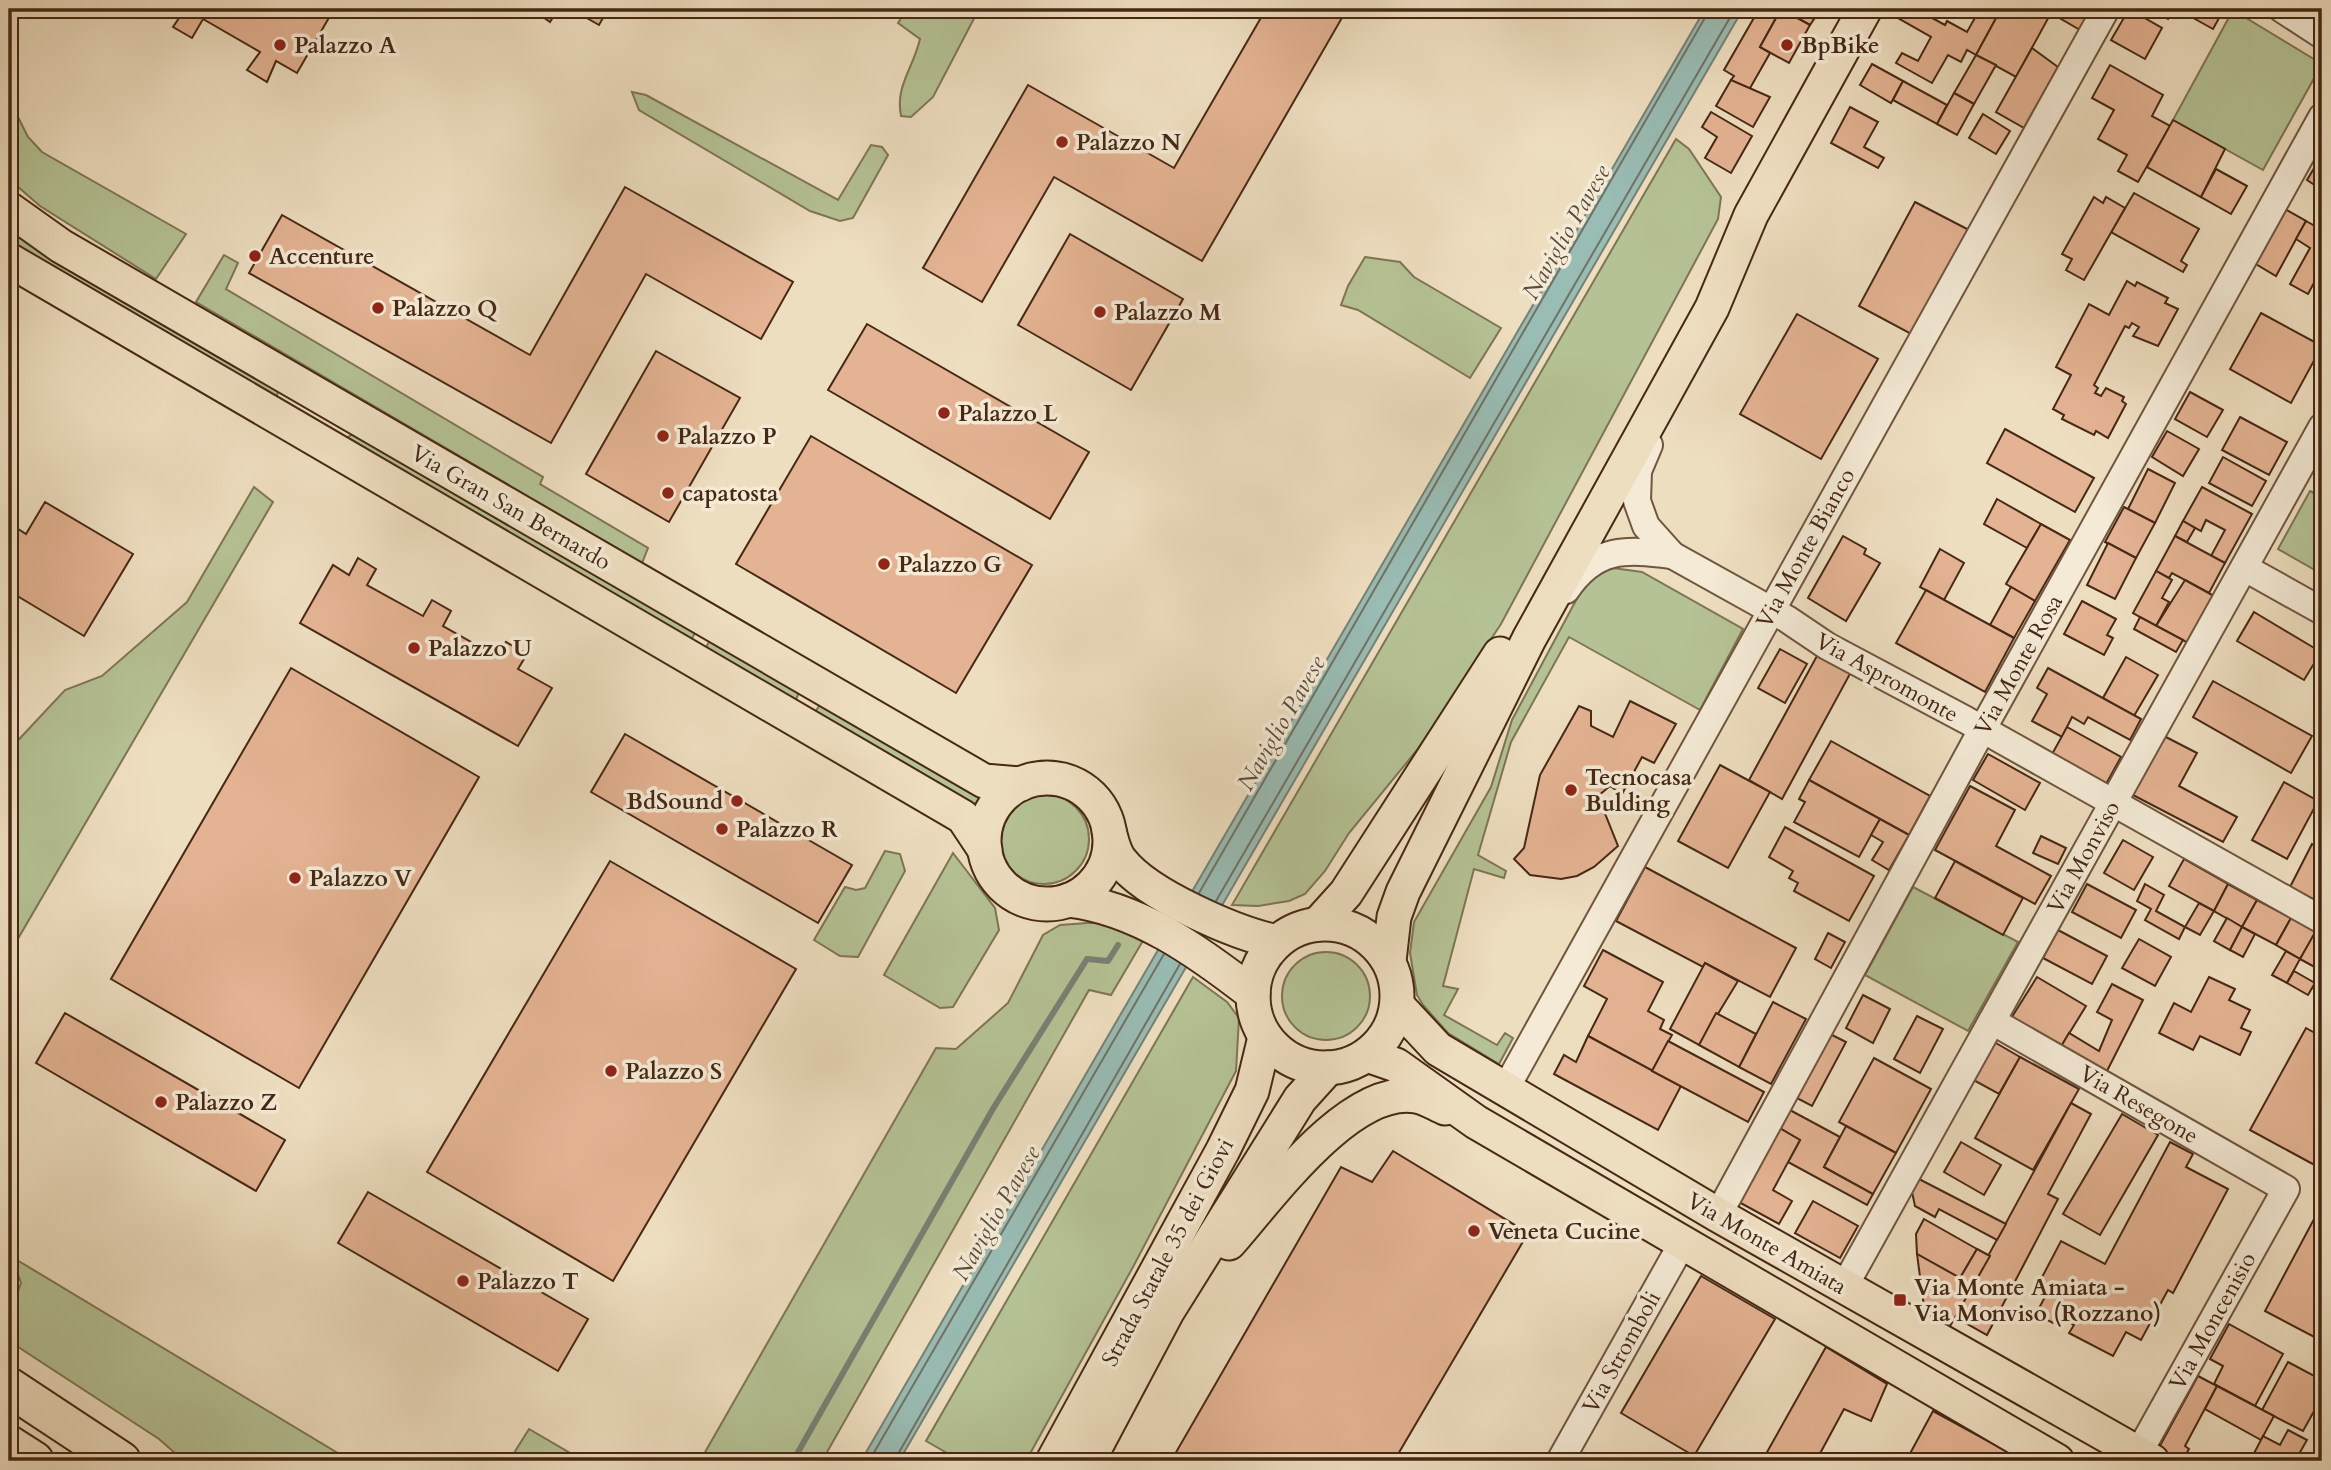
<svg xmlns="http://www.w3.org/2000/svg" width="2331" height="1470" viewBox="0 0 2331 1470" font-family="Cardo,serif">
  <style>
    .green { fill: #b5c295; stroke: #7e7554; stroke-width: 2 }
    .water { fill: #99bcb4; stroke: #788174; stroke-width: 2 }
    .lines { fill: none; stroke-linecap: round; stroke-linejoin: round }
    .shore { stroke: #707264; stroke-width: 2 }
    .stream { stroke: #788174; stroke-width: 6 }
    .building { fill: #e4b393; stroke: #462814; stroke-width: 2 }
    .minor-casing { stroke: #70563f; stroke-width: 30 }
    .major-casing { stroke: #462814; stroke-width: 37 }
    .highway-casing { stroke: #462814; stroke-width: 42 }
    .minor { stroke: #f4ead6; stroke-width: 26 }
    .major { stroke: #eedec0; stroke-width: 33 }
    .highway { stroke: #eedec0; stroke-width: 38 }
    .poi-dot { fill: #8f2418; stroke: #f4ead6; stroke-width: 2.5 }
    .labels { text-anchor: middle; stroke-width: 7; stroke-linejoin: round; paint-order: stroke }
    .poi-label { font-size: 23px; font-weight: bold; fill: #462814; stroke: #f4ead6; text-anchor: start }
    .street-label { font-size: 23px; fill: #462814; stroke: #f4ead6 }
    .water-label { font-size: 24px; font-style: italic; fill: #5b4d3c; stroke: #f4ead6 }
  </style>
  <rect width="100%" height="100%" fill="#eedec0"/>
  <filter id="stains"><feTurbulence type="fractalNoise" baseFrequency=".00286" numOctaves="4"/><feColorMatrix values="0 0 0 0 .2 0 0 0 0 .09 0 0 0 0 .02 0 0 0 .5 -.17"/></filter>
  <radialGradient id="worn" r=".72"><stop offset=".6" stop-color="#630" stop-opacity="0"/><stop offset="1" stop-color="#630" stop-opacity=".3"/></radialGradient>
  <!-- green -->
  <g class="green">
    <path d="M907,9H979L933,97L911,117L901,116C895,86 913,69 920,39L898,23Z"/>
    <polygon points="2233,10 2322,64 2263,170 2173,120"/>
    <polygon points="632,92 646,95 838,200 871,145 882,147 888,155 853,218 840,221 810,211 639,110"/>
    <polygon points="9,99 28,137 42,152 186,234 156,279 40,206 9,179"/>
    <polygon points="1676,139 1689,149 1721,197 1718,219 1501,624 1417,750 1349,833 1325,871 1305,894 1289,901 1258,906 1232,905"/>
    <polygon points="9,219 279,388 276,399 9,247"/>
    <polygon points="224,255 238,263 226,289 543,477 540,484 648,548 642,563 196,302"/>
    <polygon points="1365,257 1400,262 1414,277 1501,328 1470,378 1358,310 1341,305 1348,286"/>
    <polygon points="355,432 697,629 689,644 346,446 347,438"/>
    <polygon points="254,487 273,502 9,954 9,750 65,690 102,676 187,602"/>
    <polygon points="2310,491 2322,497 2322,574 2278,549"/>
    <polygon points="1613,568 1642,572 1743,629 1700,710 1569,637 1511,742 1478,855 1506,871 1504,878 1474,869 1443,986 1458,989 1444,1015 1497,1045 1505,1033 1513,1038 1499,1064 1448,1033 1423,1005 1417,995 1410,953 1414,922 1491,787 1512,720 1582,589 1602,571"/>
    <polygon points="712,637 800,690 795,702 703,652"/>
    <polygon points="832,705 974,791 980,798 977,808 967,807 814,714 819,706"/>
    <circle cx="1044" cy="839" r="45"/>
    <polygon points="885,851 900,854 905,871 858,957 840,956 814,940 845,887 856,890 865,888"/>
    <polygon points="953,853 995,908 999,930 953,1007 940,1008 884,975"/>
    <polygon points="1913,887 2018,942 1968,1031 1865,975"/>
    <polygon points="1087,923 1108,923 1144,939 1111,995 1089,990 822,1461 700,1461 936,1048 956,1049 1008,1003 1043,935 1060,925"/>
    <circle cx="1326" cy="996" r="44"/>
    <polygon points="1193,977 1227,1002 1239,1018 1236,1071 1133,1267 1026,1461 961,1461 926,1441"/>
    <polygon points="12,1257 351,1461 184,1461 159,1439 9,1341 9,1316 21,1283"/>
    <polygon points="529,1429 570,1453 566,1461 509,1461"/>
  </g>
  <!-- water -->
  <polygon class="water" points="1705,9 1743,9 899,1461 861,1461"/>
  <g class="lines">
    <!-- shore -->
    <g class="shore">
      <polyline points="1199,893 1710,9"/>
      <polyline points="1216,901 1735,9"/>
      <polyline points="869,1461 1164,954"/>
      <polyline points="894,1461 1180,964"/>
    </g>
    <!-- stream -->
    <polyline class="stream" points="793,1461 994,1107 1087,959 1108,961 1118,945"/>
  </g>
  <!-- building -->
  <g class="building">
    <polygon points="185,9 334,9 297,73 276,61 267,82 247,70 260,52 203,19 192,38 173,27"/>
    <polygon points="532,9 558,9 550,22"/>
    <polygon points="571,9 608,9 599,25"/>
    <polygon points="1266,9 1347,9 1202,261 1054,177 982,302 923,268 1028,85 1174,168"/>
    <polygon points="1759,9 1795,9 1814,19 1810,25 1781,9 1760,47 1770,53 1749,90 1731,80 1734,76 1724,70"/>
    <polygon points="1781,9 1810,25 1789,63 1760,47"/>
    <polygon points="1903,9 1916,9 1945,25 1947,21 1967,32 1980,9 2001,9 1976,55 1967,50 1961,62 1948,55 1932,83 1896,63 1902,53 1918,61 1931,37 1898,18"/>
    <polygon points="2001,9 2042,9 2051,13 2016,77 1976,55"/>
    <polygon points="2053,9 2092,9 2080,30 2051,13"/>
    <polygon points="2129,9 2162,28 2145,59 2111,40"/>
    <polygon points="2148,9 2173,9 2168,19"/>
    <polygon points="2189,9 2224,9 2213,29 2186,14"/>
    <polygon points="2032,48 2058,67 2024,128 1996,112"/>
    <polygon points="1976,55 1996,65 1974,104 1954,93"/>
    <polygon points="1872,64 1903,81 1891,103 1860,85"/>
    <polygon points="2110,65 2163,95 2152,116 2170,126 2138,182 2118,171 2127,155 2098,139 2114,110 2092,98"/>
    <polygon points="1731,80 1770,97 1753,127 1716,106"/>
    <polygon points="1903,81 1947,105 1937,124 1893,100"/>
    <polygon points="1954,93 1974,104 1957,135 1937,124"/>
    <polygon points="1850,107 1878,122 1864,147 1884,158 1878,168 1831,143"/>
    <polygon points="1711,112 1752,136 1731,173 1705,158 1717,137 1702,127"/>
    <polygon points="1983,114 2010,131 1996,154 1969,138"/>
    <polygon points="2173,120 2225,149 2201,197 2147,167"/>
    <polygon points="2322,155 2322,190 2307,180"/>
    <polygon points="2216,169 2247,186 2231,214 2201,197"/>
    <polygon points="625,187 793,282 761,339 646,274 551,443 249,273 282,215 530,355"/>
    <polygon points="2134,193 2199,229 2181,261 2187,265 2183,272 2111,232"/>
    <polygon points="2094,197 2103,203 2106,197 2125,208 2084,280 2066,270 2072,259 2062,254"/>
    <polygon points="1915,202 1969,230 1913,335 1859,306"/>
    <polygon points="2285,209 2306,221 2276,276 2254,263"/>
    <polygon points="2306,221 2322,230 2322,268 2308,294 2290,284 2310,248 2296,239"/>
    <polygon points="1070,234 1183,299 1131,390 1018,325"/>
    <polygon points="2127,281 2135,286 2137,282 2168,298 2165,303 2178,309 2158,346 2133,336 2139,327 2132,323 2129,328 2125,326 2094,385 2098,388 2095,393 2101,396 2106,388 2124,397 2122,401 2126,404 2108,438 2096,431 2094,435 2062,419 2064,415 2053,409 2071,375 2056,367 2089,304 2109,315"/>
    <polygon points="2261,313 2322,346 2291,403 2230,369"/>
    <polygon points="1797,314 1878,359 1821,459 1740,414"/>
    <polygon points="867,324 1089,452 1050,519 828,390"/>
    <polygon points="656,351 740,398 669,522 586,474"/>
    <polygon points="2190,392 2223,410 2207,437 2175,419"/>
    <polygon points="2240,417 2287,442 2269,475 2222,450"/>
    <polygon points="2005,429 2094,478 2075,512 1987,463"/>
    <polygon points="2167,431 2199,449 2183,476 2152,457"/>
    <polygon points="811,436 1032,565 956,693 736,564"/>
    <polygon points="2223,457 2266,481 2252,506 2209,483"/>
    <polygon points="2148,469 2175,483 2155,523 2128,509"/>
    <polygon points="2202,487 2252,514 2225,563 2211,556 2225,530 2206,520 2201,531 2183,521"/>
    <polygon points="1997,499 2041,524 2027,548 1984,524"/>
    <polygon points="45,502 133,554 84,636 9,591 9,523 26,534"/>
    <polygon points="2124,507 2155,523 2136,558 2105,542"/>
    <polygon points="2183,521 2195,528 2187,542 2175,536"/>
    <polygon points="2041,524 2070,540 2035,601 2006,584"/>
    <polygon points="1843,536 1866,549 1864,554 1880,563 1846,621 1808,598"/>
    <polygon points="2175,536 2225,563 2209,593 2172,573 2169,578 2156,571"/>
    <polygon points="2108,543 2136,558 2115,599 2087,585"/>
    <polygon points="1940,549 1964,563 1944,600 1920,587"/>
    <polygon points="358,558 376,569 367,585 423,616 432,600 451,611 443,626 498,657 506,642 527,654 518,669 552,688 518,746 300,623 333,565 349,575"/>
    <polygon points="2156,571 2172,580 2162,598 2169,602 2156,626 2133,613"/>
    <polygon points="2185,580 2214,596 2188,643 2156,626"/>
    <polygon points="2011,587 2035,601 2014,638 1990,625"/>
    <polygon points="1926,590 2014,638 1985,692 1896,643"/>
    <polygon points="2082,601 2116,619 2107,635 2113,638 2104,655 2064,634"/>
    <polygon points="2254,612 2321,652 2304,680 2237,641"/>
    <polygon points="2140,617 2183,640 2176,652 2134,629"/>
    <polygon points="1780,649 1807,664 1785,703 1758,688"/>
    <polygon points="1818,654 1851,672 1782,799 1749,780"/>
    <polygon points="2126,657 2158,675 2134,716 2103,698"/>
    <polygon points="291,668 479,777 299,1088 111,979"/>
    <polygon points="2048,668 2141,719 2130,740 2088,717 2084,724 2072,717 2062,737 2032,721 2047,694 2037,688"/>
    <polygon points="2213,681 2312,736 2291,773 2193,717"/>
    <polygon points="1630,701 1676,724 1654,763 1642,757 1622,794 1610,786 1598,796 1618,846 1594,867 1577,876 1561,879 1530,875 1514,859 1524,848 1540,775 1579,706 1591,711 1591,726 1613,737"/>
    <polygon points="2067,727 2121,757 2105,786 2051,756"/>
    <polygon points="625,734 852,865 818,923 591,792"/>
    <polygon points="2162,735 2197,753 2179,786 2237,817 2223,842 2131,794"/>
    <polygon points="1831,741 1930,796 1909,835 1809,780"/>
    <polygon points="1988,754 2040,783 2025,810 1973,780"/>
    <polygon points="1720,765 1770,792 1728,868 1678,841"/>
    <polygon points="1809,780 1880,819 1859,857 1794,822 1805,802 1799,799"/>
    <polygon points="2284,782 2318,801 2287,859 2252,840"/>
    <polygon points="1970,786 2015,810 1996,846 2051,876 2035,904 1935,850"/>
    <polygon points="1880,819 1909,835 1889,870 1872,860 1883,842 1871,835"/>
    <polygon points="1785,827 1874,876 1849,921 1794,891 1798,883 1789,878 1793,871 1769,857"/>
    <polygon points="2041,836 2066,848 2058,864 2033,853"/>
    <polygon points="2123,840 2153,857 2134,890 2104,873"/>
    <polygon points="2312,844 2322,850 2320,903 2290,887"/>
    <polygon points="2184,859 2228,884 2214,911 2169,886"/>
    <polygon points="610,861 796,969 613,1281 427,1172"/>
    <polygon points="1955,861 2023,898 2003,935 1935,898"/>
    <polygon points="1645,867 1796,948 1770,997 1705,963 1703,967 1616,921"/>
    <polygon points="2087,884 2136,910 2121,938 2072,912"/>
    <polygon points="2145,884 2164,895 2156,911 2185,927 2179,939 2145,920 2151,909 2137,901"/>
    <polygon points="2228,884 2257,900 2242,927 2214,911"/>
    <polygon points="2257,900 2291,918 2276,945 2242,927"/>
    <polygon points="2199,903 2214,911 2200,935 2185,927"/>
    <polygon points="2227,918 2242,927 2230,950 2214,941"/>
    <polygon points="2291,918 2316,932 2300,959 2276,945"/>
    <polygon points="2242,927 2255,934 2243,957 2230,950"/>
    <polygon points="2318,927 2322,929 2322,971 2300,959"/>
    <polygon points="2058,930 2107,956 2092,984 2043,958"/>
    <polygon points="1828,933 1845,942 1831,968 1815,959"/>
    <polygon points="2139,939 2171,957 2155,986 2122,968"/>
    <polygon points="1603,950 1663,982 1648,1011 1664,1020 1660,1029 1672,1035 1652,1071 1588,1036 1607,999 1584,986"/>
    <polygon points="2286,951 2300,959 2287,983 2272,975"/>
    <polygon points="1705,963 1738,981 1699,1045 1670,1029"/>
    <polygon points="2294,971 2315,983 2308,995 2287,983"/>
    <polygon points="2037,977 2086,1006 2059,1050 2010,1020"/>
    <polygon points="2209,977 2235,989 2229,1000 2250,1010 2241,1028 2251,1032 2240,1055 2200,1036 2193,1050 2159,1033 2174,1003 2191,1012"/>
    <polygon points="2112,984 2143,1000 2107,1071 2059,1050 2069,1033 2099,1051 2112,1020 2097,1012"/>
    <polygon points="1863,995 1890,1009 1873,1043 1846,1028"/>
    <polygon points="1773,1002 1806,1019 1771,1084 1739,1067"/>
    <polygon points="65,1013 285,1140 256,1191 36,1063"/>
    <polygon points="1716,1013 1756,1034 1739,1067 1699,1045"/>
    <polygon points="1917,1016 1943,1029 1920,1073 1894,1059"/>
    <polygon points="2306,1028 2322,1037 2322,1169 2250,1130"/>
    <polygon points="1830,1034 1846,1042 1812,1106 1795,1097"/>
    <polygon points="1588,1036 1681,1086 1658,1130 1554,1074 1564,1055 1576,1062"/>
    <polygon points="1989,1039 2020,1057 1999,1094 1968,1077"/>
    <polygon points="1668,1041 1764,1092 1748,1122 1652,1071"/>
    <polygon points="2020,1057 2079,1089 2033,1170 1975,1138"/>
    <polygon points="1874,1058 1931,1089 1896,1153 1839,1122"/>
    <polygon points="2071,1103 2091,1114 2048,1194 2058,1199 1987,1335 1955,1317"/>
    <polygon points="1788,1109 1840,1137 1824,1167 1873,1194 1867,1205 1788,1162 1800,1140 1778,1127"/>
    <polygon points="2122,1114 2158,1135 2100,1235 2063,1214"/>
    <polygon points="1846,1126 1896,1153 1873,1194 1824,1167"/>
    <polygon points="1778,1127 1800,1140 1773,1190 1792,1201 1779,1224 1737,1201"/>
    <polygon points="1961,1142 2001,1165 1984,1195 1944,1172"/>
    <polygon points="2170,1142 2193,1154 2186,1167 2228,1189 2173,1293 2168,1290 2141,1340 2126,1332 2113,1356 2069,1333 2074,1325 2057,1316 2053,1323 2036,1314 2049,1289 2039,1283 2061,1241 2105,1264"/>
    <polygon points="1393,1151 1528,1233 1394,1461 1171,1461 1341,1167 1372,1182"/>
    <polygon points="1919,1179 2006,1224 1997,1240 1939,1209 1935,1217 1915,1206 1912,1192"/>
    <polygon points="368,1192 588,1319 558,1371 338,1243"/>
    <polygon points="1813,1201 1858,1226 1840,1258 1795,1233"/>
    <polygon points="1924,1219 1977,1249 1960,1278 1917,1254 1916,1234"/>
    <polygon points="2314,1219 2322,1223 2322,1341 2265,1311"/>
    <polygon points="1977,1249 1990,1256 1949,1328 1925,1314 1917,1254 1960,1278"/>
    <polygon points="1701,1276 1775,1319 1694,1456 1621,1413"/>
    <polygon points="2229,1324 2283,1354 2255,1406 2214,1384 2223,1366 2210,1359"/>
    <polygon points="1826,1347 1887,1384 1871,1421 1844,1409 1816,1461 1762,1461"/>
    <polygon points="2288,1362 2322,1380 2322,1419 2313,1413 2303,1431 2262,1410"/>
    <polygon points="2198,1376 2217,1386 2185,1446 2189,1449 2182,1461 2171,1461 2156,1453"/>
    <polygon points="2217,1386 2274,1416 2261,1440 2205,1409"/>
    <polygon points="1933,1411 2012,1454 2008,1461 1906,1461"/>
    <polygon points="2288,1430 2307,1440 2295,1461 2250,1461 2263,1436 2280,1445"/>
  </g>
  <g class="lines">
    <!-- minor casing -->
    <g class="minor-casing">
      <g id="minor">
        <polyline points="2282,9 2322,35"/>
        <polyline points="1649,445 1638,471 1637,501 1646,526 1672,555 1787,619 1827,646 1966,720 2322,920"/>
        <polyline points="2245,568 2322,611"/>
        <path d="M1566,590C1595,547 1625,549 1672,555"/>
        <polyline points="1992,1021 2286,1189 2138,1454"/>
        <polyline points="1506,1088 2106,9"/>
        <polyline points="1718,1215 1982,730 2322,117"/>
        <polyline points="1844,1287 2322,427"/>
        <polyline points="1560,1461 1683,1242"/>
      </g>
    </g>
    <!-- major casing -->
    <g class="major-casing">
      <g id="major">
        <polyline points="9,209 61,246 984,781 1021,784"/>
        <polyline points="9,260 963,817 985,850"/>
        <circle cx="1047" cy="841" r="63"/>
        <path d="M1109,831C1112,841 1114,853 1121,861C1147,895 1235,933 1277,942"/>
        <path d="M1069,900C1138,908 1199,952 1253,994"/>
        <polyline points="1318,924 1346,893 1500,654"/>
        <circle cx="1325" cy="996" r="72"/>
        <polyline points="1389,961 1394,917 1403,892 1529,639 1712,308 1751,215 1865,9"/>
        <polyline points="1397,1005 1438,1049 1718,1215 2152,1461"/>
        <polyline points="1367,1055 1396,1065 1476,1122 2057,1461"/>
        <path d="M1229,1243C1269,1198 1349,1085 1416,1096C1425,1097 1436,1104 1445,1108"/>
        <polyline points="1053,1461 1223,1150 1252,1091 1265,1037"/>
        <polyline points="1088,1461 1167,1312 1300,1099 1328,1068"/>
      </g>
    </g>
    <!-- highway casing -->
    <g class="highway-casing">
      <g id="highway">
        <polyline points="9,1387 121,1461"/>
        <polyline points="9,1445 34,1461"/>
      </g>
    </g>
    <!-- minor -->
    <use href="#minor" class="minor"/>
    <!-- major -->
    <use href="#major" class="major"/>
    <!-- highway -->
    <use href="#highway" class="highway"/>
  </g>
  <!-- markers -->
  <g class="poi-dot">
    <circle cx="280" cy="45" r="7"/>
    <circle cx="1787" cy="45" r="7"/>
    <circle cx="1062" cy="142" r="7"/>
    <circle cx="255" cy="256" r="7"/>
    <circle cx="378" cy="308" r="7"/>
    <circle cx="1100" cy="312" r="7"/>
    <circle cx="944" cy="413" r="7"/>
    <circle cx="663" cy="436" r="7"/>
    <circle cx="668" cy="493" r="7"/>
    <circle cx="884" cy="564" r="7"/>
    <circle cx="414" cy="648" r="7"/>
    <circle cx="1571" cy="790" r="7"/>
    <circle cx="737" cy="801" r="7"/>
    <circle cx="722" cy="829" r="7"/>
    <circle cx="295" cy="878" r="7"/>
    <circle cx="611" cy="1071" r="7"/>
    <circle cx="161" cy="1102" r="7"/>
    <circle cx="1474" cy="1231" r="7"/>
    <circle cx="463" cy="1281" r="7"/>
    <rect x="1893" y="1293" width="14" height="14" rx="3.5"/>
  </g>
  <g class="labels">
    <!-- poi labels -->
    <g class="poi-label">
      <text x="294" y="53">Palazzo A</text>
      <text x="1801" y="53">BpBike</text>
      <text x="1076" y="150">Palazzo N</text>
      <text x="269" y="264">Accenture</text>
      <text x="392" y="316">Palazzo Q</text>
      <text x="1114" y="320">Palazzo M</text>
      <text x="958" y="421">Palazzo L</text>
      <text x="677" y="444">Palazzo P</text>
      <text x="682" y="501">capatosta</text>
      <text x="898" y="572">Palazzo G</text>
      <text x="428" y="656">Palazzo U</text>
      <text x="1585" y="785">Tecnocasa<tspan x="1585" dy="26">Bulding</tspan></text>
      <text x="723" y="809" text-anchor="end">BdSound</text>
      <text x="736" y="837">Palazzo R</text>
      <text x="309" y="886">Palazzo V</text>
      <text x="625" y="1079">Palazzo S</text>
      <text x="175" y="1110">Palazzo Z</text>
      <text x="1488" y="1239">Veneta Cucine</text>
      <text x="477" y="1289">Palazzo T</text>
      <text x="1914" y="1295">Via Monte Amiata -<tspan x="1914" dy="26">Via Monviso (Rozzano)</tspan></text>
    </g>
    <!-- street labels -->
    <g class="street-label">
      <text transform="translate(511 507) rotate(30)" y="8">Via Gran San Bernardo</text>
      <text transform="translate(1805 548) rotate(-61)" y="8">Via Monte Bianco</text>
      <text transform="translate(2018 665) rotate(-61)" y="8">Via Monte Rosa</text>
      <text transform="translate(1887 677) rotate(29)" y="8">Via Aspromonte</text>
      <text transform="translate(2083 857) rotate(-61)" y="8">Via Monviso</text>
      <text transform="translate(2139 1104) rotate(30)" y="8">Via Resegone</text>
      <text transform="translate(1767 1243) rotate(30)" y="8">Via Monte Amiata</text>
      <text transform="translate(1167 1252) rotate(-62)" y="8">Strada Statale 35 dei Giovi</text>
      <text transform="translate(2212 1321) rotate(-61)" y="8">Via Moncenisio</text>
      <text transform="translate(1621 1352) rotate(-61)" y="8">Via Stromboli</text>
    </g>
    <!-- water labels -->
    <g class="water-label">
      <text transform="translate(1566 232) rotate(-60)" y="8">Naviglio Pavese</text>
      <text transform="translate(1281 723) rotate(-60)" y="8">Naviglio Pavese</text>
      <text transform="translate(996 1213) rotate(-60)" y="8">Naviglio Pavese</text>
    </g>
  </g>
  <!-- margin -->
  <rect width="2331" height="1470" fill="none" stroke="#eedec0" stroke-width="35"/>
  <rect x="10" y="10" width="2310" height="1449" fill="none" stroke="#462814" stroke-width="3.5"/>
  <rect x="18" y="18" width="2296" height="1435" fill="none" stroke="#462814" stroke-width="2"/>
  <rect width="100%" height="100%" filter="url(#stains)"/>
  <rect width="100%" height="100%" fill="url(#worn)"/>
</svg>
